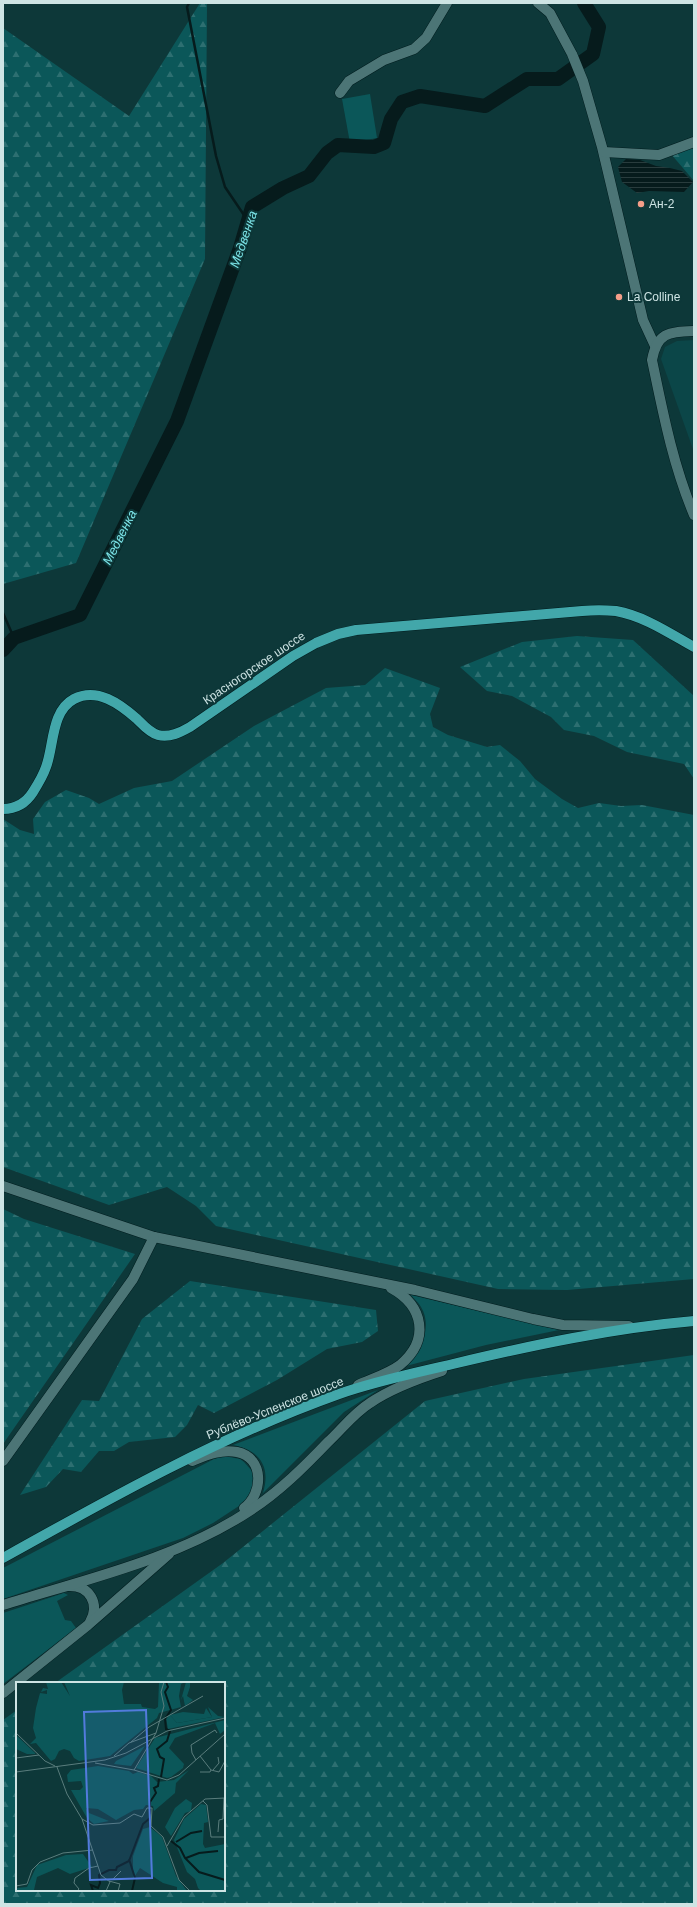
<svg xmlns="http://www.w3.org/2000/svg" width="697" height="1907" viewBox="0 0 697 1907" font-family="Arial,sans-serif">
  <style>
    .built { fill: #0b4648 }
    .grass { fill: #0b5759 }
    .forest { fill: url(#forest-firs) }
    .water { fill: url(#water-rules) }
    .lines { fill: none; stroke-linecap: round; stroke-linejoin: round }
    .stream { stroke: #061b1c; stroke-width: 2.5 }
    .river { stroke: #061b1c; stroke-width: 14 }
    .minor-casing { stroke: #001d1f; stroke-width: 11 }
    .major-casing { stroke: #001d1f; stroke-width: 11 }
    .minor { stroke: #4c7576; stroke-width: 10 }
    .major { stroke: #42a7aa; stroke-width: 10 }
    .poi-dot { fill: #f49e89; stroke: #0d3839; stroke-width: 1.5 }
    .labels { text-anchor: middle; stroke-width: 4; stroke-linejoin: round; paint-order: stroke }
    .poi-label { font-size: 12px; fill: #cee4e4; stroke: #0d3839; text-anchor: start }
    .street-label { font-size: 12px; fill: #cee4e4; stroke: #0d3839 }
    .water-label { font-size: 13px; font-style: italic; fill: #7de6ea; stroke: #0d3839 }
    .inset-river { fill: none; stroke: #061b1c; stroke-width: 2 }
    .inset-road { fill: none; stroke: #5a7d7d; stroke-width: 1 }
    .view { fill: #527bdc; fill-opacity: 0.15; stroke: #527bdc; stroke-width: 2 }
    .inset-edge { fill: none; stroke: #cee4e4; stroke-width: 2 }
  </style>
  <defs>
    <pattern id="forest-firs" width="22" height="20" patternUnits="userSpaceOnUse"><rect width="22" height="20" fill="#0b5759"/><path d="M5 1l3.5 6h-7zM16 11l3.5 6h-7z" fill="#2d6f71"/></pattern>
    <pattern id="water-rules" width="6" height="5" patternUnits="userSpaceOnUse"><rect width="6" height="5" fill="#061b1c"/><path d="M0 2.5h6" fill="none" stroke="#293c3d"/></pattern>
  </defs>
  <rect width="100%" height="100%" fill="#0d3839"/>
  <!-- built -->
  <polygon class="built" points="694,340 694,452 661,359 665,347 677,341"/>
  <!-- grass -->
  <g class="grass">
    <polygon points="370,94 377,138 350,143 342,99"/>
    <path d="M411,1295L559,1330L486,1345L406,1366C421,1352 433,1327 421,1307C419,1303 414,1299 411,1295Z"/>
    <path d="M378,1390L344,1412L263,1493C271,1467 260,1450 233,1445Z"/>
    <polygon points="224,1456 240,1459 244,1462 252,1471 254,1480 251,1495 242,1504 213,1523 183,1538 3,1599 3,1568 214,1459"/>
    <polygon points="64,1593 68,1595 57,1601 65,1620 71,1621 76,1628 3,1684 3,1613"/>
  </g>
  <!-- forest -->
  <g class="forest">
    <polygon points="200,3 207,3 205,259 76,563 3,584 3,28 129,116"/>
    <polygon points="694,146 694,181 671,154"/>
    <polygon points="577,636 633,640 694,696 694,779 684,764 627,752 594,736 564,730 551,717 512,696 487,691 460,667 522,642"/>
    <polygon points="385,668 440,688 430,714 433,727 448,735 487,747 500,745 520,761 535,779 562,799 578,808 599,803 621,806 642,805 694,815 694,1279 567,1290 498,1289 216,1226 196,1206 167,1187 109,1205 3,1167 3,819 20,830 34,834 33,819 45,802 66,790 89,798 99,804 134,788 172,781 254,726 326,688 365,685"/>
    <polygon points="3,1209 24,1219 135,1254 3,1444"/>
    <polygon points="190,1281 376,1310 378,1331 362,1342 327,1349 277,1380 214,1413 198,1405 187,1425 175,1437 129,1442 114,1451 99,1451 81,1472 63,1469 46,1487 20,1495 82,1400 99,1401 142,1319"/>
    <polygon points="694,1355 694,1904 3,1904 3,1720 17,1710 17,1890 224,1890 224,1683 55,1683 223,1563 425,1401 524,1379"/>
  </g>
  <!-- water -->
  <polygon class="water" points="626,159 640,160 656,166 670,168 682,171 693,182 684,192 649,191 637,193 622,182 618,167"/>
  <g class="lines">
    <!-- stream -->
    <g class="stream">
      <polyline points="189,3 187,7 216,156 225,187 248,221"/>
      <polyline points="3,613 14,638"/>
    </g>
    <!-- river -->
    <polyline class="river" points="3,650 14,638 80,615 177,421 240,248 252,207 283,188 309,176 327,153 338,145 374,147 384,143 391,119 402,102 420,96 485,106 527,79 558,79 593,54 599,27 584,3"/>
    <!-- minor casing -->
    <g class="minor-casing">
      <g id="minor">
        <polyline points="538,3 550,13 572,54 583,81 602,147 643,320 655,346"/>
        <polyline points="340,93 349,81 384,60 414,49 426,38 447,3"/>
        <polyline points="604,152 659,155 694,142"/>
        <path d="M694,331C669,332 657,332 652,360C663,413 673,465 694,515"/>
        <polyline points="3,1186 154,1237 415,1290 533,1319 563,1325 629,1326"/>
        <path d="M358,1385C371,1379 388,1374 400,1365C430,1340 424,1306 391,1288"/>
        <polyline points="3,1461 133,1279 154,1237"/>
        <path d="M192,1461C207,1455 221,1449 237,1452C265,1458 263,1494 244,1508"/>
        <path d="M68,1586C90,1585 100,1604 90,1622"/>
        <path d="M3,1605C87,1579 177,1559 251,1510C280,1491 304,1467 328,1442C342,1429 354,1413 370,1403C392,1388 417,1379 442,1371"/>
        <polyline points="3,1693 88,1625 169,1554"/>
      </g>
    </g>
    <!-- major casing -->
    <g class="major-casing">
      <g id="major">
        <path d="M3,809C16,809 26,803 33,792C38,784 43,776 46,767C54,746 51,711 74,699C97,687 120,704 137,719C143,725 150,733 158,735C170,738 181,732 190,727L293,656L316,643L338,634L356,630L582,611C593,610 605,610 616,611C644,616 669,633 694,647"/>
        <path d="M3,1558C112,1497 221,1436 339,1394C376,1381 415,1373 453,1364C533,1345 613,1328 694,1321"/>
      </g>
    </g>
    <!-- minor -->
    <use href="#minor" class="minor"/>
    <!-- major -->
    <use href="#major" class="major"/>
  </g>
  <!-- markers -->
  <g class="poi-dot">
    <circle cx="641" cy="204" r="4"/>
    <circle cx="619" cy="297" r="4"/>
  </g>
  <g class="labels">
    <!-- poi labels -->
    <g class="poi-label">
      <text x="649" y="208">Ан-2</text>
      <text x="627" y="301">La Colline</text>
    </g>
    <!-- street labels -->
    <g class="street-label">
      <text transform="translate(254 668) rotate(-34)" y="4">Красногорское шоссе</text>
      <text transform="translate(275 1408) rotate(-22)" y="4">Рублёво-Успенское шоссе</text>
    </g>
    <!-- water labels -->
    <g class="water-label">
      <text transform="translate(243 239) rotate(-71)" y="5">Медвенка</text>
      <text transform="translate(119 537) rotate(-63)" y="5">Медвенка</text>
    </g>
  </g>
  <!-- overview -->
  <g transform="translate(16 1682)">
    <rect width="209" height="209" fill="#0d3839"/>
    <path d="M192,25L202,34L209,35L152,47L150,36L154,33L161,41L196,35ZM0,53L19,71V72H11L0,67Z" fill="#0b5759"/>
    <path d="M30,0H45L54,14L48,0H108L106,8L108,22H125L126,25L139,27L142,25L143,0H169L165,2L163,14L165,25L143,31L141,36L94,74L63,79L58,76L54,69L48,67L43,69L39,77L35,79L20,61L14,62L20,56L17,46L20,26L24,11L31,12V8L25,10L27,6L32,7ZM170,0H174V5L171,14L177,18L169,24L167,14L165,18ZM190,26L196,35L161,41L154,33L167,30L188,32ZM209,38V48L204,52L199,41L159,56L153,66L168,82L167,86L155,95L151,96L120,86L139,56ZM129,64L115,84L98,82L100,79ZM82,84L113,89L117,92L122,90L135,94L141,100L158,98L173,88L160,101L159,111L138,129L137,124L130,123L127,127L118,128L100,138L82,127L70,126L73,131L93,139L78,142L71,136L55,108H64L67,105L65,99L52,100L51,93L55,88ZM170,117L176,121L175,129L169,131L155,154L149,145L159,126ZM185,122L190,123L192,140L188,141L187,162L189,166L209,162V209H185L182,206L179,197L171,190L158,158L168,137ZM134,145L146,155L160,194L171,209H161V205L147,201L124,186L117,197V174L127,147ZM67,172L76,185L54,192L42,186L21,195L18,208L21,209H0V206L11,205L21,183L50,173Z" fill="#0b5759"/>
    <path class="inset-river" d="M145,95L148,77L144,75L141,67L151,59L154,49L150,47L149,37L155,28L149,10L152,5L150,0M134,132V120L140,111L138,106L142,104L143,97M155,159L164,166L169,176L183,190L209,198M160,160L175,151L186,149M170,176L183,171L202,169M113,177L119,196L116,209M77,209L75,203L82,206L84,201L83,193L93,188H100L101,185L113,179L127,142L134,136"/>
    <path class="inset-road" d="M0,51L29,79L39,84M115,60L133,45L187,14M98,74L113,61L140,51M184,74L195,88L203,90L209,79M0,76L23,73M180,78L176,71L175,63L199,48L201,51M79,81L118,88L151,98L163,93L209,52M41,85L51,112L66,137L77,143L104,141L118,132L126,135L131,126H136L135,144L147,155L163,198L174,209M118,88L140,51L148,24L145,10L148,0M197,88L203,81L202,75M0,90L89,78L110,71L151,49L209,36M184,90H194L195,88M187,119L191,123L195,155H209M66,137L85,193L94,200L90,209M207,137L208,116M202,150L203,138L207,137M151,164L168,135L189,117L209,116M96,198L105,189M93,199L104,202L102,209M0,204L11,202L16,188L24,180L47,171L77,168M61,209L63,207L58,201L59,196L73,186L82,184"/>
    <path class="view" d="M130,28L136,196L74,198L68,30Z"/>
    <rect width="209" height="209" class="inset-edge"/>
  </g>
  <!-- border -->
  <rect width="697" height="1907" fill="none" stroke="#cee4e4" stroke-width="8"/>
</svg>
